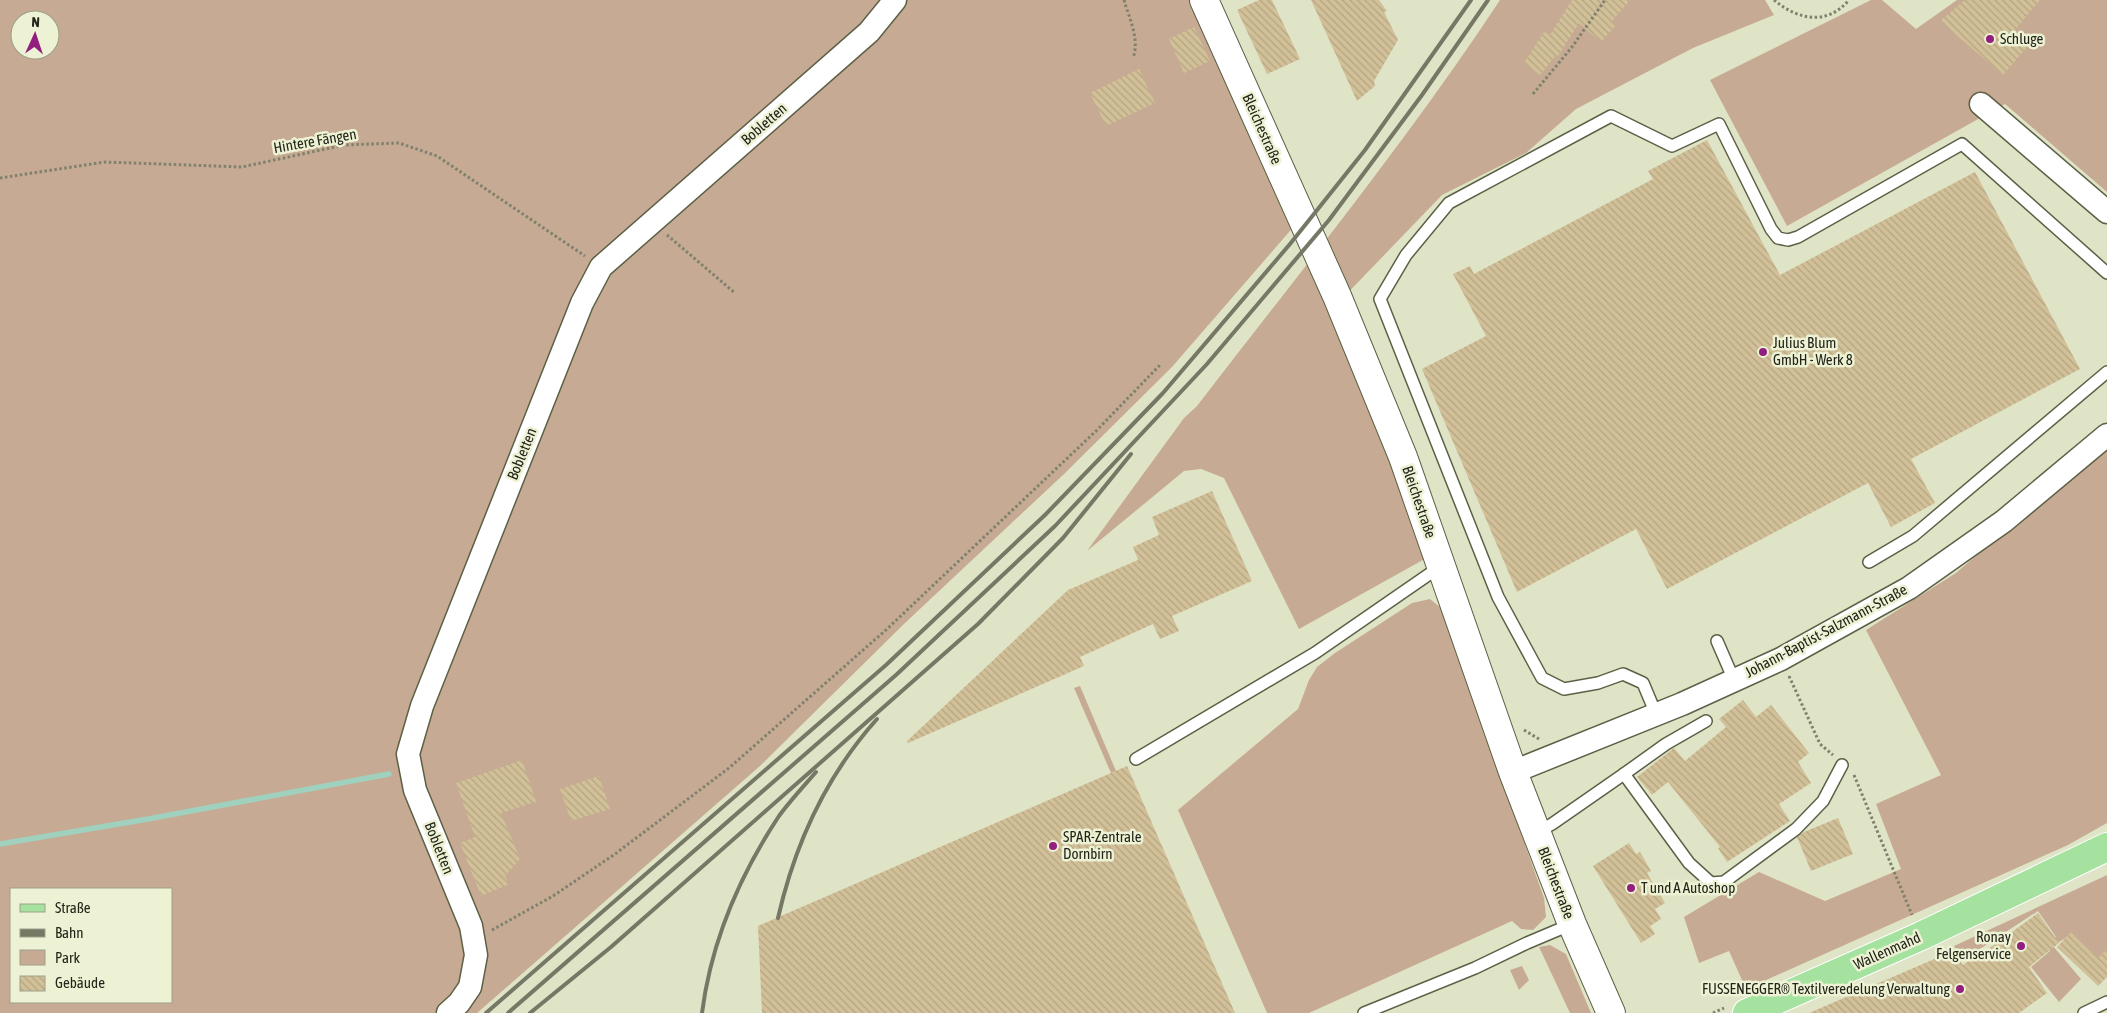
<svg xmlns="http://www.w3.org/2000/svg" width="2107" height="1013" viewBox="0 0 2107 1013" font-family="'Asap Condensed',sans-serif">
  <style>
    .green { fill: #c7aa93; fill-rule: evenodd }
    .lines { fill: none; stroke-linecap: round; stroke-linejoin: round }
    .stream { stroke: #a0d1be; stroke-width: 5.5 }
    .building { fill: url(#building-back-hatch) }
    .service-casing { stroke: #5c6046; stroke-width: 14 }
    .minor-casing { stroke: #5c6046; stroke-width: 25 }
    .secondary-casing { stroke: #5c6046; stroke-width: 30 }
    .primary-casing { stroke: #fff; stroke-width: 30 }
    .path { stroke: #7e816d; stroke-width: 3; stroke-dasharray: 2.5 2.5; stroke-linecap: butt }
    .service { stroke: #fff; stroke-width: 11 }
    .minor { stroke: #fff; stroke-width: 22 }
    .secondary { stroke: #fff; stroke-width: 28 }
    .primary { stroke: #a6e29f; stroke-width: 28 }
    .rail { stroke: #757865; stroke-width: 4 }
    .poi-dot { fill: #921e7e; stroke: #edf2d4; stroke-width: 2 }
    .labels { text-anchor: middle; stroke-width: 5; stroke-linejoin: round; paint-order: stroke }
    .poi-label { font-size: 15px; fill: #23241a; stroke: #edf2d4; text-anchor: start }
    .street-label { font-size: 15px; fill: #23241a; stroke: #edf2d4 }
  </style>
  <defs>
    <pattern id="building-back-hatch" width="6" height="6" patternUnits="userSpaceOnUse" patternTransform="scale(1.25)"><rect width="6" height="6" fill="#d2c098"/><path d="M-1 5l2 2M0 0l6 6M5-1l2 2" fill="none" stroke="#b4a582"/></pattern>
  </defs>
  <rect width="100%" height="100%" fill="#e0e4c7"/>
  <!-- green -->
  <g class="green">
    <path d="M0,0H1196L1296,224L1172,367L1064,474L905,623L760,766L477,1013H0ZM20,20H50V50H20ZM11,889H171V1002H11Z"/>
    <path d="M1500,0H1765L1774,15L1693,48L1576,109L1526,153L1442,195L1338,303L1430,556L1299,629L1224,478L1201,469L1184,471L1087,551L1184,418L1197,406C1300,272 1407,141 1500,0Z"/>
    <polygon points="1871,0 1882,0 1916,29 1957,0 2107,0 2107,192 2005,104 1787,226 1710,80"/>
    <polygon points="2107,443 2107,823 2068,845 1746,989 1729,951 1699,963 1684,917 1759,872 1825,901 1901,869 1876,804 1941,775 1866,630 1956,573"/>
    <polygon points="1430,599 1441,608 1544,898 1546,917 1533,930 1521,929 1512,921 1309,1013 1267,1013 1178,810 1298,709 1309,680 1317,667 1335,653 1412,603"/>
    <polygon points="1080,686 1116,771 1111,773 1074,688"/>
    <polygon points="2107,875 2107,951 2094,964 2070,935 2053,946 2081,979 2059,1002 2031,967 2050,951 2046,944 2056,937 2038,911 1963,960 1954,946"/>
    <polygon points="1550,945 1566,954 1591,1013 1570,1013 1539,947"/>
    <polygon points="1522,966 1529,980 1519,990 1510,970"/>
  </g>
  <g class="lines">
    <!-- stream -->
    <polyline class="stream" points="0,844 148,819 389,774"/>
  </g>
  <!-- building -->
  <g class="building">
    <polygon points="1259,0 1272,0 1300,59 1267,74 1237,10"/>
    <polygon points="1311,0 1379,0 1387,11 1384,12 1398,40 1374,81 1375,86 1357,101"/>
    <polygon points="1572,0 1630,0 1612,21 1616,25 1601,42 1579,23 1558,56 1556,55 1540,75 1524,63 1544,32 1550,35"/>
    <polygon points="1965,0 2040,0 2013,32 2028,46 2003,75 1940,21"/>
    <polygon points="1194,27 1210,61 1184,73 1169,39"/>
    <polygon points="1139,69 1155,103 1106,126 1090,93"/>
    <polygon points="1707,140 1780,275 1975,172 2080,369 1911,459 1935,503 1891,527 1868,483 1667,589 1636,529 1517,592 1422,369 1486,336 1453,274 1470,266 1474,274 1653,179 1648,171"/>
    <polygon points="1212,491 1252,581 1172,616 1179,631 1160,639 1153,624 1080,657 1084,666 908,743 907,741 1068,590 1138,560 1133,547 1159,535 1152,517"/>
    <polygon points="1743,700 1756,717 1771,705 1809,753 1798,762 1811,783 1779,804 1790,821 1727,862 1718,848 1720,847 1668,782 1652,795 1637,777 1674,748 1685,761 1726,727 1719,719"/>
    <polygon points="522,760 536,802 501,813 520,859 505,876 509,884 481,896 460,843 475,837 456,783"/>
    <polygon points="1127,766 1235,1013 762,1013 758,926"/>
    <polygon points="599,776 610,809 571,821 560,789"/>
    <polygon points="1838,818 1853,854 1811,871 1797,837 1804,832"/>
    <polygon points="1629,843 1636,854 1640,852 1651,871 1647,873 1665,903 1655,909 1661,919 1650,926 1655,934 1641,943 1593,866"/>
    <polygon points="2038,913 2059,943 2029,967 2047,993 2019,1013 1809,1013 1953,951 1963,965 1983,950 1984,952"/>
    <polygon points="2071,932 2098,958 2107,949 2107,977 2098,986 2057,947"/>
  </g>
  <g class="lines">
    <!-- service casing -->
    <g class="service-casing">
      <g id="service">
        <polyline points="1869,562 1913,536 2107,372"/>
        <polyline points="1717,641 1734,680"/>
        <polyline points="1656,714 1643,683 1623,674 1598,683 1564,689 1542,678 1498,597 1380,299 1406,255 1449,203 1611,116 1672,146 1719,124 1771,229 1778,238 1788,240 1798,237 1962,144 2107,273"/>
        <polyline points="1136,759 1315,653 1441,566"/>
        <polyline points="1624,774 1666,744 1706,721"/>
        <polyline points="1536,833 1552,824 1624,774 1689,863 1711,883 1724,882 1796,829 1823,801 1842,765"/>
        <polyline points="1364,1013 1475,968 1527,943 1572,924"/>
        <polyline points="2084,1013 2107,1002"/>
      </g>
    </g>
    <!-- minor casing -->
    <g class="minor-casing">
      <g id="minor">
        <polyline points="1981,104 2107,212"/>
        <polyline points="1513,772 1682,704 1781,659 1909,588 2004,521 2107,435"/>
        <polyline points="448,1013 459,1003 470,987 476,955 471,926 415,790 408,754 422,706 582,303 601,267 869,32 895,0"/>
      </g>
    </g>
    <!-- secondary casing -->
    <g class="secondary-casing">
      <polyline id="secondary" points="1204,0 1337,296 1403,457 1513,772 1572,924 1611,1013"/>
    </g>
    <!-- primary casing -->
    <g class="primary-casing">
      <polyline id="primary" points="1747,1013 1921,936 2107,847"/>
    </g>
    <!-- path -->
    <g class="path">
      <path d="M1124,0C1129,18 1140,39 1133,58"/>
      <path d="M1774,0C1798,20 1827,26 1849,0"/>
      <polyline points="1533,94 1572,47 1605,0"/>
      <polyline points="0,178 105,162 242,167 344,145 399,143 437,156 585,256"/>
      <polyline points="667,235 735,293"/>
      <polyline points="1789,676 1820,744 1833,755"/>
      <polyline points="1524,730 1539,739"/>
      <polyline points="1854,775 1912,915"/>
      <polyline points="492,930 553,896 615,854 729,768 887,629 1097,430 1160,365"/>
      <polyline points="1713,1013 1724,1008"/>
    </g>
    <!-- service -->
    <use href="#service" class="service"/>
    <!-- minor -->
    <use href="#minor" class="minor"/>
    <!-- secondary -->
    <use href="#secondary" class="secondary"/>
    <!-- primary -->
    <use href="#primary" class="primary"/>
    <!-- rail -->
    <g class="rail">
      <path d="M778,918C795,843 826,776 877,719"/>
      <polyline points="486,1013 886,665 1045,515 1163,393 1290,244 1365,150 1471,0"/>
      <polyline points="508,1013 896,675 1055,526 1207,364 1329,220 1422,95 1488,0"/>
      <polyline points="530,1013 611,947 978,624 1063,538 1131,454"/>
      <path d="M702,1013C711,943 740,875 779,816C790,801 803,787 816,772"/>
    </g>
  </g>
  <!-- markers -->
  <g class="poi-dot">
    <circle cx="1990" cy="39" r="5"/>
    <circle cx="1763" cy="352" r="5"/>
    <circle cx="1053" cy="846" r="5"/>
    <circle cx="1631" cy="888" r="5"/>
    <circle cx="2021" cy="946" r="5"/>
    <circle cx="1960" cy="989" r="5"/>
  </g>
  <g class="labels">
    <!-- poi labels -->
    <g class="poi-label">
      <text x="2000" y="44">Schluge</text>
      <text x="1773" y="348">Julius Blum<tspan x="1773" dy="17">GmbH - Werk 8</tspan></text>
      <text x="1063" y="842">SPAR-Zentrale<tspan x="1063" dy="17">Dornbirn</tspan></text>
      <text x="1641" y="893">T und A Autoshop</text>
      <text x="2011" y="942" text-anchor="end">Ronay<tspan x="2011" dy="17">Felgenservice</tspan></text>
      <text x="1950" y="994" text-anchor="end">FUSSENEGGER® Textilveredelung Verwaltung</text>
    </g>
    <!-- street labels -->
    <g class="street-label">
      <text transform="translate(764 124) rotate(-41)" y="5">Bobletten</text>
      <text transform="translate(1262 129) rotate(66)" y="5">Bleichestraße</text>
      <text transform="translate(315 141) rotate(-10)" y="5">Hintere Fängen</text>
      <text transform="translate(522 454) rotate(-68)" y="5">Bobletten</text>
      <text transform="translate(1419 502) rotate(71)" y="5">Bleichestraße</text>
      <text transform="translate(1826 631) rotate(-28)" y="5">Johann-Baptist-Salzmann-Straße</text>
      <text transform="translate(439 848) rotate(68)" y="5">Bobletten</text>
      <text transform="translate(1556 883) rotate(69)" y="5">Bleichestraße</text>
      <text transform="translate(1887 951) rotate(-24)" y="5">Wallenmahd</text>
    </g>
  </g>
  <!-- legend -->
  <rect x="10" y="888" width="162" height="115" fill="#edf2d4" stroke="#9ca08a"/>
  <rect x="20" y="904" width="25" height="8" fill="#a6e29f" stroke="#9ca08a"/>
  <text x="55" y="913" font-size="15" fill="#23241a">Straße</text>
  <rect x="20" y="929" width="25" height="8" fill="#757865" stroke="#9ca08a"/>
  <text x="55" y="938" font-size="15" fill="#23241a">Bahn</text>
  <rect x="20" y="950" width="25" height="15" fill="#c7aa93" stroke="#9ca08a"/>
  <text x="55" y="963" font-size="15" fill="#23241a">Park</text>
  <rect x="20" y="976" width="25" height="15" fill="url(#building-back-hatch)" stroke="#9ca08a"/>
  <text x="55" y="988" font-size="15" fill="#23241a">Gebäude</text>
  <!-- north arrow -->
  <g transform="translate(35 35) rotate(3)"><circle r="24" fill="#edf2d4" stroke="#9ca08a"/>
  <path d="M0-4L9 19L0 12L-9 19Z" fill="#921e7e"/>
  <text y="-8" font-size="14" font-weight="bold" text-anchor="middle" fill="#23241a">N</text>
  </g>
</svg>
